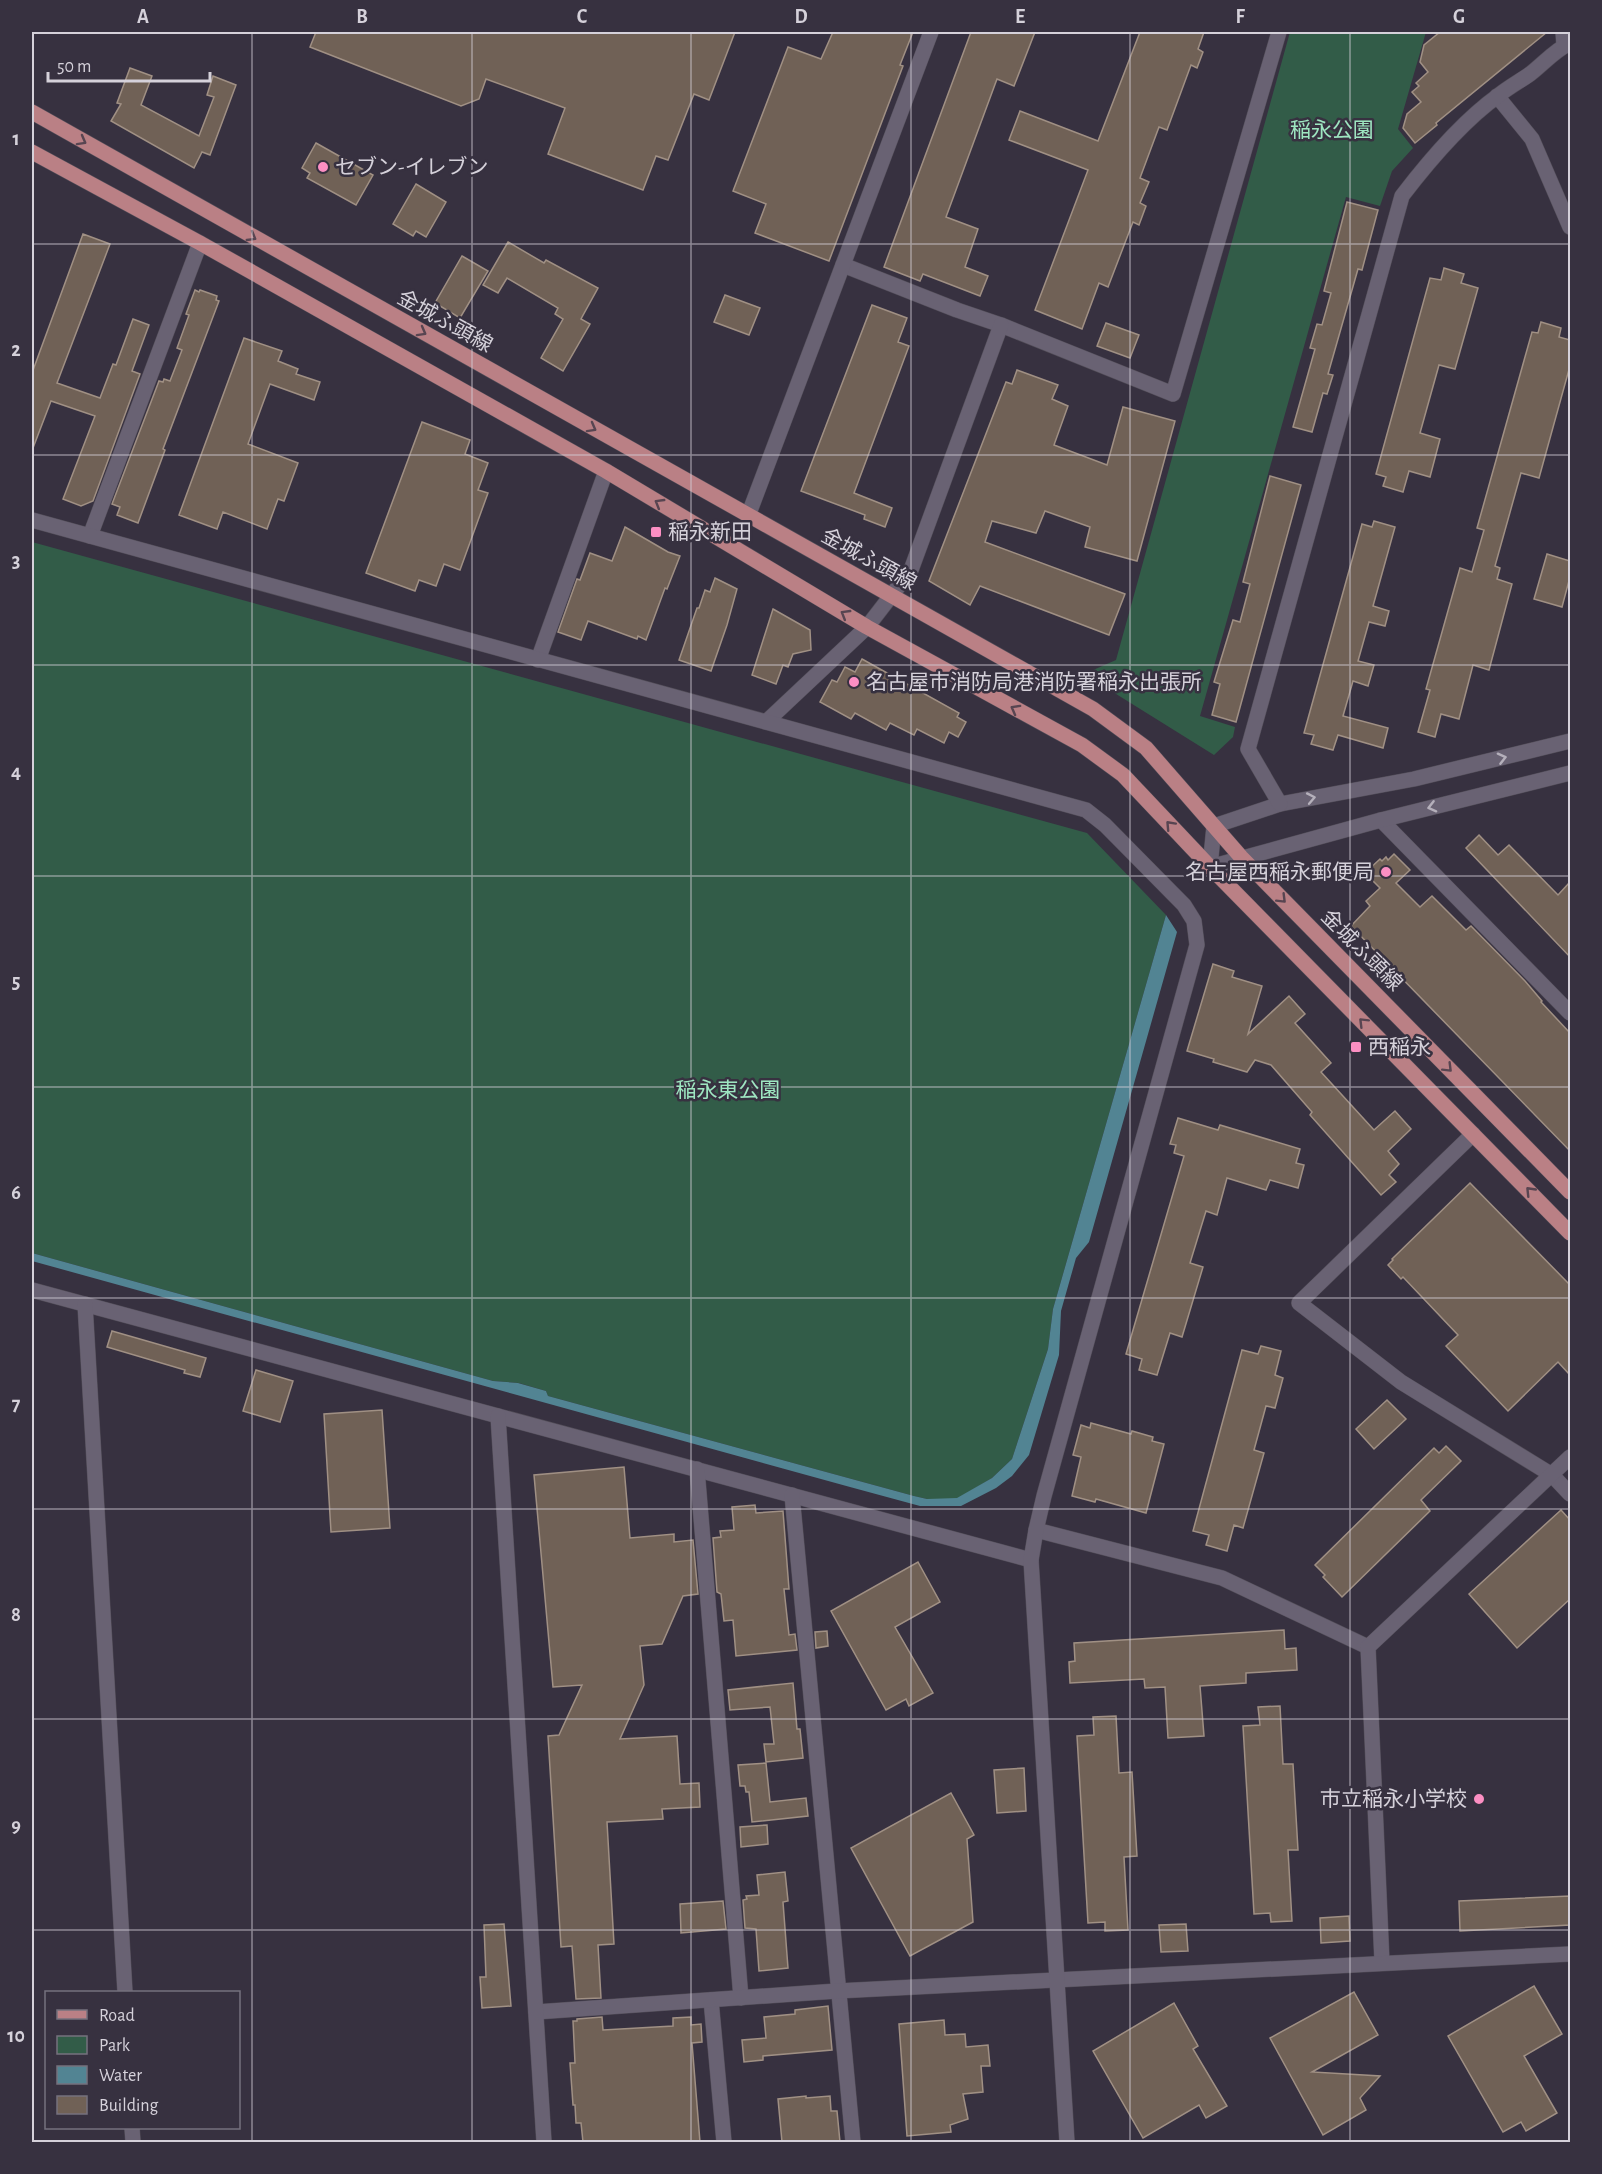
<svg xmlns="http://www.w3.org/2000/svg" width="1602" height="2174" viewBox="0 0 1602 2174" font-family="'Alegreya Sans','Noto Sans JP',sans-serif">
  <style>
    .green { fill: #325c48 }
    .water { fill: #528493 }
    .building { fill: #706156; stroke: #a09084; stroke-width: 1.5 }
    .lines { fill: none; stroke-linecap: round; stroke-linejoin: round }
    .minor-casing { stroke: #524d58; stroke-width: 16 }
    .tertiary-casing { stroke: #524d58; stroke-width: 16 }
    .primary-casing { stroke: #524d58; stroke-width: 16 }
    .minor { stroke: #696273; stroke-width: 15 }
    .tertiary { stroke: #696273; stroke-width: 15 }
    .primary { stroke: #ba8085; stroke-width: 15 }
    .oneway { stroke: #584551 }
    .oneway2 { stroke: #b5b0bb }
    .grid { fill: none; stroke: #d5d1da; stroke-width: 1.5; stroke-opacity: 0.55 }
    .poi-dot { fill: #fc8fc3; stroke: #373140; stroke-width: 2 }
    .labels { text-anchor: middle; stroke-width: 5; stroke-linejoin: round; paint-order: stroke }
    .park-label { font-size: 21px; fill: #9ee6c1; stroke: #373140 }
    .poi-label { font-size: 21px; fill: #d5d1da; stroke: #373140; text-anchor: start }
    .street-label { font-size: 21px; fill: #d5d1da; stroke: #373140 }
    .neatline { fill: none; stroke: #d5d1da; stroke-width: 2 }
    .grid-label { font-size: 20px; text-anchor: middle; font-weight: bold; fill: #d5d1da }
  </style>
  <rect width="100%" height="100%" fill="#373140"/>
  <!-- green -->
  <g class="green">
    <polygon points="1290,32 1426,32 1398,129 1413,148 1392,171 1380,206 1346,197 1200,716 1235,727 1233,737 1214,755 1084,674 1116,660"/>
    <polygon points="32,542 1087,833 1166,915 1053,1309 1048,1349 1012,1459 992,1478 957,1499 927,1499 914,1496 548,1396 546,1391 519,1383 493,1381 32,1253"/>
  </g>
  <!-- water -->
  <polygon class="water" points="1166,915 1177,932 1089,1242 1076,1258 1061,1311 1059,1355 1029,1455 1012,1476 996,1488 961,1506 920,1506 850,1487 32,1261 32,1253 493,1381 518,1383 546,1391 548,1396 914,1496 927,1499 957,1498 992,1478 1012,1459 1048,1349 1053,1309"/>
  <!-- building -->
  <g class="building">
    <polygon points="316,32 735,32 709,100 694,94 668,160 656,156 643,190 548,154 565,108 486,79 479,99 461,106 310,47"/>
    <polygon points="833,32 913,32 900,65 903,66 829,261 755,233 766,204 733,191 788,47 821,59"/>
    <polygon points="971,32 1035,32 1014,86 997,79 946,217 978,229 965,267 988,276 980,296 923,274 920,281 884,267"/>
    <polygon points="1140,32 1204,32 1198,49 1203,52 1197,68 1191,65 1167,130 1159,127 1140,178 1149,182 1140,203 1146,206 1139,225 1133,222 1108,287 1099,283 1082,329 1035,310 1088,170 1009,140 1020,111 1098,141"/>
    <polygon points="1440,32 1547,32 1436,123 1437,125 1415,143 1403,128 1407,114 1421,102 1412,92 1419,86 1416,83 1428,72 1420,62 1424,45"/>
    <polygon points="130,68 152,76 141,105 199,136 214,97 207,95 213,76 236,85 210,155 202,152 194,168 111,121 121,104 117,103"/>
    <polygon points="316,143 373,175 356,205 307,178 310,173 302,168"/>
    <polygon points="416,184 446,202 426,237 416,231 413,236 393,224"/>
    <polygon points="1347,202 1378,210 1362,270 1358,269 1328,374 1333,375 1327,394 1323,393 1312,432 1293,427 1315,349 1310,348 1317,324 1322,325 1331,293 1324,291"/>
    <polygon points="83,234 110,244 57,383 100,398 113,364 116,365 133,319 149,325 132,371 140,374 93,501 81,506 63,499 95,416 51,401 33,448 32,448 32,373"/>
    <polygon points="508,242 544,263 546,260 598,288 581,319 590,324 563,371 541,358 563,319 555,314 558,308 507,278 498,293 483,285"/>
    <polygon points="462,256 488,271 460,318 435,303"/>
    <polygon points="1444,268 1464,274 1461,283 1478,288 1455,369 1439,365 1420,433 1440,439 1430,477 1409,471 1403,492 1383,486 1386,477 1376,474 1430,278 1441,280"/>
    <polygon points="195,290 199,292 200,290 217,296 216,300 219,301 163,449 165,450 138,523 117,515 120,507 112,504 159,381 163,382 164,379 170,381 182,350 177,348 189,315 186,314"/>
    <polygon points="725,295 760,308 749,335 714,322"/>
    <polygon points="872,305 907,318 898,342 909,346 854,493 892,508 885,527 864,519 865,515 801,491"/>
    <polygon points="1541,322 1561,328 1559,337 1570,340 1570,366 1539,478 1521,473 1495,566 1500,568 1497,579 1512,584 1489,670 1473,665 1459,719 1441,714 1435,737 1418,732 1430,690 1426,689 1460,568 1472,572 1484,530 1477,528 1532,332 1538,333"/>
    <polygon points="1106,323 1139,335 1130,358 1097,346"/>
    <polygon points="244,338 282,351 278,361 298,369 296,374 320,382 314,400 270,384 248,444 298,463 284,501 278,499 267,529 223,512 217,529 179,515"/>
    <polygon points="1017,370 1058,385 1052,399 1068,406 1054,445 1107,465 1123,407 1175,421 1137,561 1085,547 1090,527 1045,511 1036,533 992,521 985,542 1125,594 1109,635 980,586 970,605 929,581 1006,382 1012,384"/>
    <polygon points="422,422 470,440 465,454 488,463 478,490 488,493 460,570 444,564 436,586 419,580 415,591 366,573"/>
    <polygon points="1270,476 1301,485 1236,722 1212,715 1220,684 1214,682 1233,620 1240,622 1250,584 1243,582"/>
    <polygon points="1374,521 1395,527 1373,606 1389,611 1385,626 1369,622 1358,661 1374,665 1368,686 1353,681 1343,716 1388,728 1383,748 1338,735 1333,750 1311,744 1314,735 1304,733 1362,524 1372,527"/>
    <polygon points="625,527 668,552 680,556 667,589 665,588 646,640 638,636 637,639 588,621 581,640 558,632 577,579 580,580 590,553 612,561"/>
    <polygon points="1547,554 1570,561 1570,577 1562,607 1534,599"/>
    <polygon points="715,578 737,589 727,625 711,671 679,660 697,608 699,608 705,590 710,592"/>
    <polygon points="773,609 810,630 811,650 793,654 788,667 783,665 776,684 752,675"/>
    <polygon points="862,659 959,713 957,717 966,722 958,737 949,732 944,743 917,729 914,735 890,723 886,730 855,713 851,719 820,702 832,680 837,682 845,667 855,672"/>
    <polygon points="1479,835 1498,855 1509,845 1558,895 1570,882 1570,957 1466,848"/>
    <polygon points="1394,854 1410,870 1396,883 1420,907 1432,896 1466,930 1471,926 1525,981 1542,1001 1541,1002 1570,1033 1570,1151 1351,926 1370,906 1366,901 1380,888 1365,873 1380,859 1382,861 1386,857 1388,860"/>
    <polygon points="1213,964 1234,971 1232,977 1262,986 1248,1034 1289,996 1305,1014 1295,1023 1331,1063 1321,1072 1374,1130 1395,1111 1411,1129 1388,1151 1399,1164 1389,1175 1396,1182 1381,1195 1310,1115 1312,1112 1271,1065 1255,1060 1247,1072 1213,1062 1214,1059 1187,1051"/>
    <polygon points="1178,1118 1218,1130 1220,1125 1300,1149 1296,1163 1304,1165 1298,1188 1270,1180 1266,1190 1227,1178 1217,1215 1206,1211 1190,1263 1203,1267 1182,1337 1170,1333 1157,1375 1139,1370 1142,1359 1126,1354 1184,1156 1174,1153 1176,1145 1170,1144"/>
    <polygon points="1470,1183 1570,1285 1570,1375 1558,1362 1508,1411 1446,1346 1458,1335 1403,1277 1401,1279 1388,1265 1393,1260 1392,1259"/>
    <polygon points="112,1331 206,1358 200,1377 184,1373 185,1370 107,1347"/>
    <polygon points="1261,1346 1281,1351 1275,1375 1283,1378 1275,1408 1266,1406 1254,1450 1264,1453 1243,1528 1234,1525 1227,1551 1206,1545 1209,1535 1193,1531 1242,1350 1258,1354"/>
    <polygon points="256,1370 293,1381 280,1422 243,1411"/>
    <polygon points="1387,1400 1406,1419 1374,1449 1356,1429"/>
    <polygon points="382,1410 390,1528 331,1532 324,1414"/>
    <polygon points="1091,1423 1131,1434 1132,1431 1153,1437 1152,1441 1164,1444 1146,1513 1096,1499 1095,1502 1072,1496 1081,1457 1073,1455 1081,1425 1090,1428"/>
    <polygon points="1446,1446 1461,1461 1421,1500 1430,1511 1342,1597 1323,1577 1325,1575 1315,1565 1434,1448 1439,1453"/>
    <polygon points="624,1467 630,1538 674,1534 674,1542 693,1540 698,1594 683,1596 662,1644 640,1646 644,1685 620,1739 677,1736 680,1784 699,1783 700,1807 662,1809 663,1819 607,1822 614,1944 598,1945 601,1998 576,1999 572,1946 561,1947 548,1736 559,1735 582,1685 553,1687 534,1475"/>
    <polygon points="755,1505 756,1513 783,1511 789,1589 784,1589 789,1635 795,1634 797,1650 736,1656 733,1620 724,1621 721,1594 717,1592 713,1538 721,1537 720,1531 734,1530 732,1507"/>
    <polygon points="1561,1510 1570,1520 1570,1599 1517,1648 1469,1594"/>
    <polygon points="918,1562 940,1602 895,1627 933,1693 909,1706 906,1699 886,1710 831,1611"/>
    <polygon points="1284,1630 1285,1649 1296,1648 1297,1670 1246,1673 1246,1683 1200,1686 1204,1736 1168,1738 1165,1687 1145,1688 1144,1679 1070,1683 1069,1662 1075,1661 1074,1643"/>
    <polygon points="827,1631 828,1646 816,1648 815,1632"/>
    <polygon points="793,1683 797,1729 800,1729 803,1758 766,1762 764,1744 774,1744 770,1707 730,1710 728,1690"/>
    <polygon points="1280,1706 1283,1764 1293,1764 1298,1850 1288,1850 1292,1921 1271,1922 1270,1913 1254,1914 1243,1726 1260,1725 1258,1707"/>
    <polygon points="1116,1716 1119,1773 1132,1772 1137,1856 1124,1857 1128,1930 1105,1931 1105,1922 1088,1923 1077,1736 1094,1735 1093,1717"/>
    <polygon points="766,1763 770,1802 806,1798 808,1816 752,1822 749,1792 746,1792 745,1786 740,1786 738,1765"/>
    <polygon points="1024,1768 1026,1811 997,1813 994,1770"/>
    <polygon points="951,1793 974,1835 967,1839 973,1922 910,1956 851,1848"/>
    <polygon points="767,1825 768,1844 741,1847 740,1827"/>
    <polygon points="785,1872 788,1901 783,1902 788,1968 759,1971 756,1929 745,1928 743,1900 747,1899 746,1896 759,1895 757,1875"/>
    <polygon points="1570,1896 1570,1925 1460,1931 1459,1901"/>
    <polygon points="723,1901 726,1929 681,1933 680,1904"/>
    <polygon points="1349,1916 1350,1941 1321,1943 1320,1918"/>
    <polygon points="504,1924 511,2006 482,2008 480,1977 486,1977 484,1925"/>
    <polygon points="1186,1924 1188,1951 1161,1952 1159,1925"/>
    <polygon points="1534,1986 1562,2034 1524,2056 1557,2113 1526,2131 1521,2122 1503,2132 1448,2036"/>
    <polygon points="1354,1992 1378,2035 1312,2072 1380,2076 1360,2098 1366,2110 1323,2135 1270,2038"/>
    <polygon points="1174,2003 1198,2046 1193,2049 1227,2106 1206,2118 1199,2105 1143,2138 1093,2051"/>
    <polygon points="828,2006 832,2050 763,2056 763,2060 744,2062 742,2040 766,2038 764,2017 795,2014 795,2010"/>
    <polygon points="602,2017 603,2030 673,2026 673,2018 691,2017 691,2025 701,2024 702,2042 692,2043 700,2142 583,2142 581,2123 576,2123 575,2105 573,2105 570,2063 575,2063 573,2021 577,2021 577,2019"/>
    <polygon points="944,2020 945,2035 965,2034 966,2047 988,2045 990,2066 981,2066 983,2092 963,2094 968,2119 950,2125 951,2132 907,2136 899,2024"/>
    <polygon points="806,2096 806,2098 830,2096 831,2111 837,2111 840,2142 782,2142 778,2099"/>
  </g>
  <g class="lines">
    <!-- minor casing -->
    <g class="minor-casing">
      <g id="minor">
        <polyline points="1563,32 1564,46"/>
        <polyline points="1497,96 1532,139 1570,227"/>
        <polyline points="843,265 957,310 1001,325 1173,394 1279,32"/>
        <polyline points="748,516 931,32"/>
        <polyline points="90,536 200,243"/>
        <polyline points="538,660 606,471"/>
        <polyline points="766,722 867,627 911,570 1001,325"/>
        <polyline points="1381,820 1570,1013"/>
        <polyline points="1473,1134 1299,1303 1401,1382 1552,1475 1570,1494"/>
        <polyline points="32,1290 1031,1560"/>
        <polyline points="85,1304 125,1992"/>
        <polyline points="697,1469 741,1998"/>
        <polyline points="792,1495 853,2142"/>
        <polyline points="1036,1530 1222,1578 1368,1647"/>
        <polyline points="1382,1962 1368,1647 1570,1457"/>
        <polyline points="711,2000 724,2142"/>
        <polyline points="536,2012 837,1991 1570,1954"/>
        <polyline points="132,2128 133,2142"/>
      </g>
    </g>
    <!-- tertiary casing -->
    <g class="tertiary-casing">
      <g id="tertiary">
        <polyline points="32,520 1086,810 1105,825 1184,905 1194,921 1197,945 1044,1496 1036,1530 1031,1560 1067,2142"/>
        <polyline points="1570,741 1414,779 1280,804 1214,826 1210,867 1381,820 1570,773"/>
        <path d="M1280,804L1248,749L1402,196C1428,162 1464,120 1499,95C1509,87 1520,81 1530,74C1543,64 1555,50 1570,43"/>
        <polyline points="498,1416 544,2142"/>
      </g>
    </g>
    <!-- primary casing -->
    <g class="primary-casing">
      <g id="primary">
        <polyline points="32,112 1093,709 1146,748 1241,857 1570,1192"/>
        <polyline points="32,152 200,243 606,471 867,627 1082,745 1123,775 1210,867 1570,1233"/>
      </g>
    </g>
    <!-- minor -->
    <use href="#minor" class="minor"/>
    <!-- tertiary -->
    <use href="#tertiary" class="tertiary"/>
    <!-- primary -->
    <use href="#primary" class="primary"/>
  </g>
  <!-- one-way arrows -->
  <defs><path id="oneway-chevron" d="M-2-3.5L2.5 0L-2 3.5" fill="none" stroke-width="1.6" stroke-linecap="round" stroke-linejoin="round" transform="scale(1.5)"/></defs>
  <g class="oneway">
    <use href="#oneway-chevron" transform="translate(82 141) rotate(29)"/>
    <use href="#oneway-chevron" transform="translate(252 237) rotate(30)"/>
    <use href="#oneway-chevron" transform="translate(422 332) rotate(29)"/>
    <use href="#oneway-chevron" transform="translate(592 428) rotate(29)"/>
    <use href="#oneway-chevron" transform="translate(659 503) rotate(-149)"/>
    <use href="#oneway-chevron" transform="translate(845 614) rotate(-149)"/>
    <use href="#oneway-chevron" transform="translate(1015 709) rotate(-151)"/>
    <use href="#oneway-chevron" transform="translate(1170 825) rotate(-133)"/>
    <use href="#oneway-chevron" transform="translate(1282 899) rotate(45)"/>
    <use href="#oneway-chevron" transform="translate(1363 1022) rotate(-135)"/>
    <use href="#oneway-chevron" transform="translate(1448 1068) rotate(45)"/>
    <use href="#oneway-chevron" transform="translate(1530 1191) rotate(-134)"/>
  </g>
  <g class="oneway2">
    <use href="#oneway-chevron" transform="translate(1502 758) rotate(-14)"/>
    <use href="#oneway-chevron" transform="translate(1311 798) rotate(-11)"/>
    <use href="#oneway-chevron" transform="translate(1432 807) rotate(166)"/>
  </g>
  <!-- grid -->
  <path class="grid" d="M252,32V2142M472,32V2142M691,32V2142M911,32V2142M1130,32V2142M1350,32V2142M32,244H1570M32,455H1570M32,665H1570M32,876H1570M32,1087H1570M32,1298H1570M32,1509H1570M32,1719H1570M32,1930H1570"/>
  <!-- markers -->
  <g class="poi-dot">
    <circle cx="323" cy="167" r="6"/>
    <rect x="650" y="526" width="12" height="12" rx="3"/>
    <circle cx="854" cy="682" r="6"/>
    <circle cx="1386" cy="872" r="6"/>
    <rect x="1350" y="1041" width="12" height="12" rx="3"/>
    <circle cx="1479" cy="1799" r="6"/>
  </g>
  <g class="labels">
    <!-- park labels -->
    <g class="park-label">
      <text x="1332" y="137">稲永公園</text>
      <text x="728" y="1097">稲永東公園</text>
    </g>
    <!-- poi labels -->
    <g class="poi-label">
      <text x="335" y="174">セブン-イレブン</text>
      <text x="668" y="539">稲永新田</text>
      <text x="866" y="689">名古屋市消防局港消防署稲永出張所</text>
      <text x="1374" y="879" text-anchor="end">名古屋西稲永郵便局</text>
      <text x="1368" y="1054">西稲永</text>
      <text x="1467" y="1806" text-anchor="end">市立稲永小学校</text>
    </g>
    <!-- street labels -->
    <g class="street-label">
      <text transform="translate(445 321) rotate(29)" y="7">金城ふ頭線</text>
      <text transform="translate(869 559) rotate(29)" y="7">金城ふ頭線</text>
      <text transform="translate(1362 950) rotate(45)" y="7">金城ふ頭線</text>
    </g>
  </g>
  <!-- border -->
  <rect width="1602" height="2174" fill="none" stroke="#373140" stroke-width="66"/>
  <!-- legend -->
  <rect x="45" y="1991" width="195" height="138" fill="#373140" stroke="#76717e" stroke-width="1.5"/>
  <rect x="57" y="2010" width="30" height="9" fill="#ba8085" stroke="#76717e" stroke-width="1.5"/>
  <text x="99" y="2021" font-size="18" fill="#d5d1da">Road</text>
  <rect x="57" y="2036" width="30" height="18" fill="#325c48" stroke="#76717e" stroke-width="1.5"/>
  <text x="99" y="2051" font-size="18" fill="#d5d1da">Park</text>
  <rect x="57" y="2066" width="30" height="18" fill="#528493" stroke="#76717e" stroke-width="1.5"/>
  <text x="99" y="2081" font-size="18" fill="#d5d1da">Water</text>
  <rect x="57" y="2096" width="30" height="18" fill="#706156" stroke="#76717e" stroke-width="1.5"/>
  <text x="99" y="2111" font-size="18" fill="#d5d1da">Building</text>
  <!-- scale -->
  <path d="M48 72v9h162v-9" fill="none" stroke="#d5d1da" stroke-width="3"/>
  <text x="57" y="72" font-size="18" fill="#d5d1da" stroke="#373140" stroke-width="4.5" paint-order="stroke">50 m</text>
  <rect x="33" y="33" width="1536" height="2108" class="neatline"/>
  <g class="grid-label">
    <text x="143" y="23">A</text>
    <text x="362" y="23">B</text>
    <text x="582" y="23">C</text>
    <text x="801" y="23">D</text>
    <text x="1020" y="23">E</text>
    <text x="1240" y="23">F</text>
    <text x="1459" y="23">G</text>
    <text x="16" y="145">1</text>
    <text x="16" y="356">2</text>
    <text x="16" y="567">3</text>
    <text x="16" y="778">4</text>
    <text x="16" y="988">5</text>
    <text x="16" y="1199">6</text>
    <text x="16" y="1410">7</text>
    <text x="16" y="1621">8</text>
    <text x="16" y="1832">9</text>
    <text x="16" y="2042">10</text>
  </g>
</svg>
